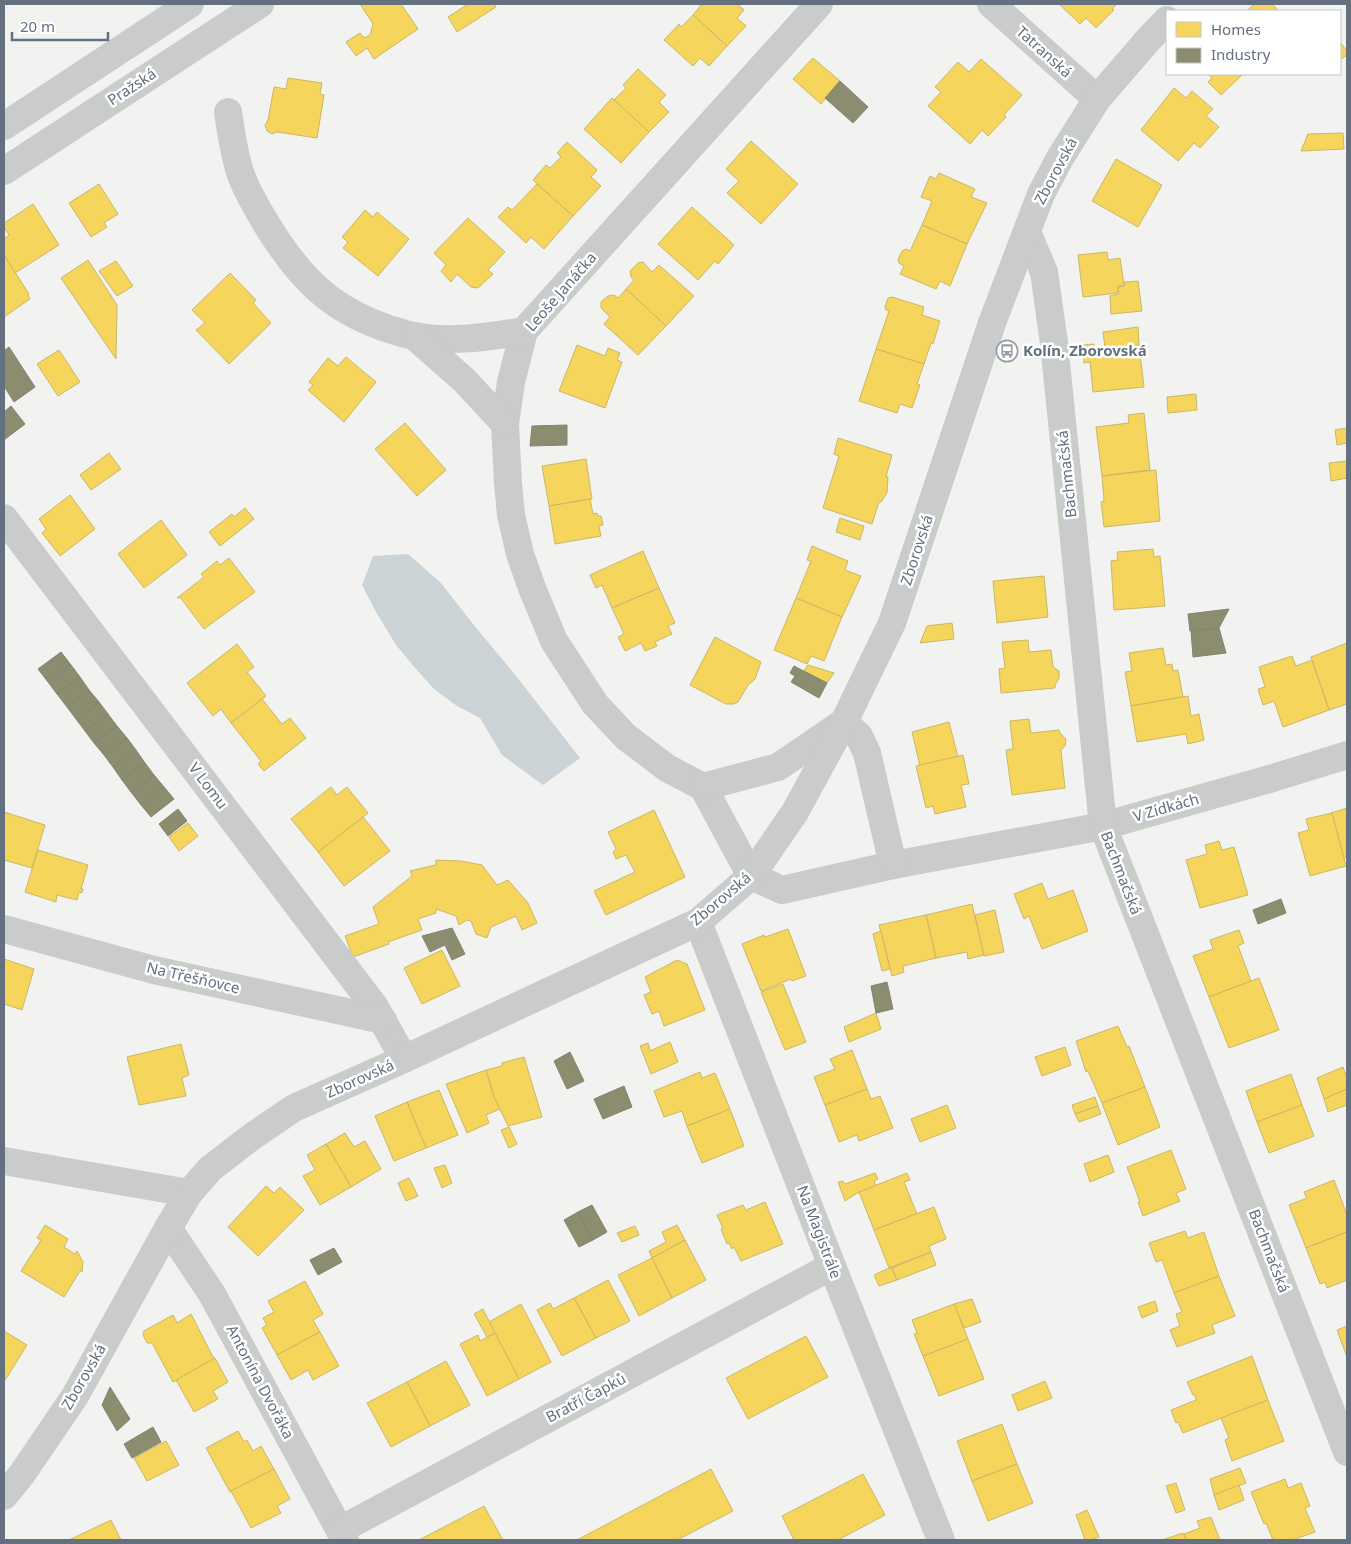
<svg xmlns="http://www.w3.org/2000/svg" width="1351" height="1544" viewBox="0 0 1351 1544" font-family="'Noto Sans',sans-serif">
  <style>
    .water { fill: #ccd3d6 }
    .homes { fill: #f6d55c; stroke: #cab767 }
    .industry { fill: #8c8c6e; stroke: #808473 }
    .lines { fill: none; stroke-linecap: round; stroke-linejoin: round }
    .minor { stroke: #cacbcb; stroke-width: 28 }
    .labels { text-anchor: middle; stroke-width: 5; stroke-linejoin: round; paint-order: stroke }
    .street-label { font-size: 15px; fill: #637080; stroke: #fff }
    .poi-label { font-size: 15px; font-weight: bold; fill: #637080; stroke: #fff; text-anchor: start }
  </style>
  <rect width="100%" height="100%" fill="#f2f3f0"/>
  <!-- water -->
  <polygon class="water" points="408,554 441,583 473,624 513,672 580,758 543,785 502,755 480,718 457,706 434,689 416,669 396,645 376,612 362,585 373,556"/>
  <!-- homes -->
  <g class="homes">
    <polygon points="360,4 401,4 418,29 374,59 367,48 356,56 346,42 360,33 364,38 370,35 373,24"/>
    <polygon points="468,4 494,4 496,7 457,32 448,17"/>
    <polygon points="702,4 737,4 744,10 737,18 746,26 727,46 693,15"/>
    <polygon points="1059,4 1117,4 1112,9 1114,10 1096,28 1086,18 1080,24"/>
    <polygon points="1254,4 1272,4 1279,11 1247,11"/>
    <polygon points="693,15 727,46 709,66 700,58 693,66 664,40 679,24 681,27"/>
    <polygon points="1340,42 1347,51 1347,55 1340,60"/>
    <polygon points="813,58 840,81 821,104 793,79"/>
    <polygon points="981,59 1022,95 1004,115 1006,117 988,136 982,130 970,144 928,106 941,92 935,87 958,62 969,72"/>
    <polygon points="638,69 666,95 659,102 669,112 649,132 614,100 626,88 623,85"/>
    <polygon points="1208,74 1243,74 1221,95 1208,82 1212,78"/>
    <polygon points="288,78 322,83 320,94 324,95 317,138 277,132 272,134 267,131 265,125 268,120 274,87 286,89"/>
    <polygon points="1174,88 1186,98 1192,91 1213,109 1206,116 1219,127 1200,148 1194,143 1178,161 1141,130"/>
    <polygon points="612,98 649,132 621,163 584,129"/>
    <polygon points="1343,133 1344,149 1301,151 1308,134"/>
    <polygon points="751,141 798,184 761,224 727,193 739,181 726,169"/>
    <polygon points="567,142 597,170 591,177 601,186 573,216 533,180 546,165 550,168 561,157 557,153"/>
    <polygon points="1116,159 1162,185 1138,227 1092,201"/>
    <polygon points="939,173 975,189 971,197 987,203 967,244 922,225 932,201 921,197 930,176 936,179"/>
    <polygon points="99,184 118,214 104,223 107,227 91,237 69,203"/>
    <polygon points="537,184 573,216 544,249 531,237 526,243 498,217 508,207 512,210"/>
    <polygon points="33,204 59,245 15,273 4,255 4,239 9,235 4,227 4,223"/>
    <polygon points="692,207 734,245 718,264 715,261 698,280 658,244"/>
    <polygon points="365,210 373,217 377,212 409,239 378,276 343,248 348,242 342,237"/>
    <polygon points="468,218 505,252 488,270 493,274 478,288 471,287 457,274 451,282 441,271 446,265 434,253"/>
    <polygon points="922,225 967,244 950,286 940,281 936,289 900,274 904,266 899,263 898,260 902,251 906,249 910,251"/>
    <polygon points="1107,252 1108,260 1120,258 1124,285 1118,286 1118,293 1083,297 1078,255"/>
    <polygon points="4,255 29,294 28,295 30,299 4,317"/>
    <polygon points="88,260 117,305 116,359 61,278"/>
    <polygon points="116,261 133,286 117,296 99,271"/>
    <polygon points="643,262 652,272 659,265 694,296 666,326 626,289 634,280 631,277 630,271 638,263"/>
    <polygon points="230,273 256,300 253,303 271,323 229,364 196,330 205,323 192,310"/>
    <polygon points="1138,281 1142,311 1111,314 1110,296 1119,294 1118,287 1125,286 1124,282"/>
    <polygon points="626,289 666,326 638,355 604,324 610,317 601,308 601,302 608,296 614,295 618,298"/>
    <polygon points="892,297 924,307 922,315 940,321 933,344 931,343 924,364 876,349 889,311 886,310 885,307 888,298"/>
    <polygon points="1138,327 1139,345 1105,348 1103,332"/>
    <polygon points="1094,344 1094,350 1139,345 1144,387 1093,392 1090,362 1084,363 1082,345"/>
    <polygon points="577,345 605,356 608,348 620,353 617,360 622,362 605,408 559,391"/>
    <polygon points="876,349 924,364 917,384 920,385 912,408 900,404 897,413 859,401"/>
    <polygon points="59,350 80,382 58,396 37,364"/>
    <polygon points="346,357 376,382 344,422 308,390 313,385 309,382 328,358 338,366"/>
    <polygon points="1196,394 1197,410 1168,413 1167,397"/>
    <polygon points="1144,413 1150,470 1102,476 1096,427 1129,423 1128,415"/>
    <polygon points="405,423 446,470 417,496 375,449"/>
    <polygon points="1347,428 1347,443 1337,445 1335,430"/>
    <polygon points="838,438 892,455 886,477 888,477 887,493 881,502 879,502 872,524 823,508 839,456 834,454"/>
    <polygon points="109,453 121,469 91,490 80,475"/>
    <polygon points="586,459 592,499 549,506 542,466"/>
    <polygon points="1347,461 1347,478 1331,481 1329,463"/>
    <polygon points="1156,470 1160,521 1104,527 1101,502 1104,501 1102,476"/>
    <polygon points="70,495 95,529 60,556 42,533 46,529 39,519"/>
    <polygon points="590,499 593,514 597,513 598,516 601,516 603,525 599,526 601,536 555,544 549,506"/>
    <polygon points="245,508 254,519 220,546 209,532 232,514 234,517"/>
    <polygon points="840,518 864,526 860,540 836,532"/>
    <polygon points="161,520 187,555 144,588 118,554"/>
    <polygon points="812,546 848,561 845,570 861,576 842,617 796,598 811,561 807,560"/>
    <polygon points="1153,549 1154,557 1160,556 1165,606 1114,610 1111,561 1118,560 1117,552"/>
    <polygon points="643,551 659,588 612,608 602,585 596,588 590,575"/>
    <polygon points="229,558 255,592 204,629 180,597 177,598 204,577 201,574 217,561 220,565"/>
    <polygon points="1044,576 1048,617 997,623 993,581"/>
    <polygon points="659,588 675,623 668,626 672,634 655,642 657,646 645,651 641,643 625,651 618,637 624,634 612,608"/>
    <polygon points="796,598 842,617 824,661 811,656 807,664 774,650"/>
    <polygon points="952,623 954,639 920,643 927,626"/>
    <polygon points="715,637 761,662 755,679 748,685 738,702 734,704 726,704 690,685"/>
    <polygon points="1028,640 1029,652 1051,650 1053,667 1059,671 1059,678 1055,685 1055,688 1001,693 999,669 1005,668 1002,642"/>
    <polygon points="1347,643 1347,704 1329,710 1311,657"/>
    <polygon points="237,644 254,667 247,672 266,696 231,723 221,709 213,716 187,683"/>
    <polygon points="1163,648 1166,665 1172,664 1173,671 1178,670 1183,697 1131,706 1125,672 1132,671 1129,653"/>
    <polygon points="1292,656 1296,666 1312,660 1329,710 1283,727 1274,701 1263,705 1258,689 1265,687 1259,667"/>
    <polygon points="808,665 834,673 827,683 804,671"/>
    <polygon points="1188,696 1191,716 1199,714 1204,740 1188,744 1186,734 1137,742 1131,706"/>
    <polygon points="262,699 282,724 290,718 306,738 264,771 258,764 261,761 231,723"/>
    <polygon points="1029,719 1031,733 1059,730 1060,733 1066,739 1065,746 1061,750 1065,788 1012,795 1006,750 1013,749 1010,721"/>
    <polygon points="949,722 958,757 920,766 912,732"/>
    <polygon points="963,755 969,784 961,785 966,807 935,814 933,806 926,808 916,766"/>
    <polygon points="331,787 337,795 347,787 368,813 318,852 291,819"/>
    <polygon points="1347,808 1347,857 1344,858 1331,813"/>
    <polygon points="654,810 685,877 606,915 594,891 635,872 626,855 616,859 613,852 616,849 608,832"/>
    <polygon points="4,812 45,825 32,868 4,860"/>
    <polygon points="1332,813 1346,866 1310,876 1298,833 1309,830 1306,819"/>
    <polygon points="363,817 390,851 344,886 318,852"/>
    <polygon points="188,823 198,836 179,851 169,837"/>
    <polygon points="1219,841 1222,850 1234,847 1248,895 1200,908 1186,860 1207,854 1205,845"/>
    <polygon points="38,850 88,865 81,889 83,889 82,893 79,892 77,900 57,895 56,902 25,892"/>
    <polygon points="436,860 461,861 482,865 497,885 508,880 528,903 537,923 522,930 516,916 491,927 487,938 476,934 471,921 467,920 459,925 456,916 436,909 436,913 418,919 422,930 388,942 389,944 353,957 345,936 379,924 373,907 412,876 410,871 436,865"/>
    <polygon points="1042,883 1048,899 1073,890 1088,931 1042,949 1029,916 1024,919 1014,894"/>
    <polygon points="972,904 984,955 968,959 967,952 936,958 926,915"/>
    <polygon points="995,910 1004,952 984,956 975,915"/>
    <polygon points="926,915 936,958 903,966 904,972 892,976 879,925"/>
    <polygon points="788,929 806,976 792,981 791,979 761,991 742,944 764,935 765,937"/>
    <polygon points="1239,930 1244,943 1238,946 1251,981 1209,997 1193,956 1213,949 1210,940"/>
    <polygon points="881,931 890,969 882,971 873,934"/>
    <polygon points="442,950 460,986 422,1004 404,968"/>
    <polygon points="4,959 34,969 22,1010 4,1004"/>
    <polygon points="677,960 687,964 705,1010 664,1026 659,1011 652,1014 644,995 651,992 645,977"/>
    <polygon points="1259,978 1279,1030 1229,1048 1209,997"/>
    <polygon points="783,984 806,1042 785,1050 761,992"/>
    <polygon points="876,1013 881,1029 849,1042 844,1027"/>
    <polygon points="1118,1026 1127,1047 1129,1046 1145,1087 1102,1103 1088,1071 1086,1072 1076,1041"/>
    <polygon points="670,1042 678,1062 651,1074 640,1046 648,1043 650,1051"/>
    <polygon points="181,1044 189,1075 182,1078 186,1096 139,1105 127,1057"/>
    <polygon points="1065,1047 1071,1065 1042,1076 1035,1057"/>
    <polygon points="852,1050 867,1089 825,1105 814,1077 835,1069 830,1059"/>
    <polygon points="524,1057 542,1117 508,1126 494,1097 486,1070 502,1066 502,1063"/>
    <polygon points="1343,1067 1347,1079 1347,1089 1324,1099 1317,1078"/>
    <polygon points="486,1070 494,1097 500,1109 486,1115 489,1123 467,1133 446,1084"/>
    <polygon points="700,1072 702,1078 715,1073 730,1109 687,1126 682,1111 664,1117 654,1091"/>
    <polygon points="1291,1074 1302,1105 1257,1122 1246,1091"/>
    <polygon points="1145,1087 1160,1127 1118,1145 1102,1103"/>
    <polygon points="867,1089 871,1099 880,1096 893,1128 859,1141 857,1135 839,1142 825,1105"/>
    <polygon points="1347,1089 1347,1105 1328,1112 1324,1099"/>
    <polygon points="439,1090 458,1135 426,1148 407,1102"/>
    <polygon points="1095,1097 1098,1106 1075,1114 1072,1105"/>
    <polygon points="407,1102 426,1148 394,1161 375,1116"/>
    <polygon points="947,1105 956,1128 920,1142 911,1119"/>
    <polygon points="1302,1105 1314,1136 1269,1153 1257,1122"/>
    <polygon points="1098,1106 1101,1114 1079,1122 1075,1114"/>
    <polygon points="730,1109 744,1146 702,1163 687,1126"/>
    <polygon points="509,1127 517,1144 509,1148 501,1130"/>
    <polygon points="345,1133 354,1147 365,1141 381,1169 351,1187 326,1144"/>
    <polygon points="326,1144 351,1187 320,1205 303,1176 315,1170 307,1155"/>
    <polygon points="1171,1150 1186,1189 1176,1193 1180,1201 1143,1216 1138,1202 1140,1202 1127,1167"/>
    <polygon points="1108,1155 1114,1172 1090,1182 1084,1164"/>
    <polygon points="445,1165 452,1183 442,1188 434,1168"/>
    <polygon points="875,1173 878,1179 874,1181 876,1186 859,1192 845,1201 838,1182 843,1181 845,1184"/>
    <polygon points="907,1173 910,1180 904,1182 917,1214 874,1230 859,1192"/>
    <polygon points="409,1178 418,1196 406,1201 398,1183"/>
    <polygon points="1334,1180 1347,1215 1347,1232 1306,1248 1289,1205 1307,1198 1304,1192"/>
    <polygon points="266,1186 274,1193 280,1187 304,1210 258,1256 228,1227"/>
    <polygon points="765,1202 783,1244 741,1261 734,1247 732,1249 729,1243 727,1244 721,1229 723,1228 717,1215 743,1205 746,1210"/>
    <polygon points="934,1207 946,1239 929,1246 931,1252 889,1268 874,1230"/>
    <polygon points="45,1225 68,1239 64,1247 75,1254 77,1251 83,1262 82,1272 80,1271 64,1297 21,1271 41,1240 37,1238"/>
    <polygon points="677,1225 685,1240 652,1258 649,1251 666,1242 662,1232"/>
    <polygon points="635,1226 639,1235 622,1242 617,1233"/>
    <polygon points="1185,1231 1188,1238 1204,1232 1219,1276 1174,1293 1162,1260 1156,1262 1149,1243"/>
    <polygon points="1347,1232 1347,1280 1327,1288 1325,1282 1320,1284 1306,1248"/>
    <polygon points="685,1240 706,1280 672,1298 652,1258"/>
    <polygon points="931,1252 936,1265 897,1280 892,1268"/>
    <polygon points="652,1258 672,1298 639,1316 618,1275"/>
    <polygon points="889,1268 892,1268 897,1280 879,1286 874,1275"/>
    <polygon points="1219,1276 1235,1316 1212,1325 1215,1333 1177,1347 1170,1330 1180,1326 1176,1314 1182,1312 1174,1293"/>
    <polygon points="608,1280 630,1321 596,1338 574,1298"/>
    <polygon points="305,1281 323,1314 313,1320 320,1332 277,1355 262,1328 267,1325 263,1318 274,1312 268,1301"/>
    <polygon points="574,1298 596,1338 562,1356 537,1310 550,1303 553,1309"/>
    <polygon points="972,1299 981,1322 964,1328 954,1304"/>
    <polygon points="1155,1301 1158,1311 1142,1318 1138,1307"/>
    <polygon points="521,1304 551,1362 519,1379 489,1322"/>
    <polygon points="954,1304 968,1339 923,1356 914,1334 917,1333 912,1320"/>
    <polygon points="483,1309 495,1333 487,1337 474,1314"/>
    <polygon points="191,1314 214,1359 173,1382 152,1343 147,1343 143,1335 144,1331 173,1315 177,1323"/>
    <polygon points="1347,1326 1347,1357 1337,1330"/>
    <polygon points="4,1331 27,1345 4,1382"/>
    <polygon points="320,1332 339,1366 313,1380 308,1370 291,1380 277,1355"/>
    <polygon points="495,1333 519,1379 487,1396 460,1344 478,1335 480,1341"/>
    <polygon points="806,1336 828,1377 748,1419 726,1378"/>
    <polygon points="968,1339 984,1379 939,1396 923,1356"/>
    <polygon points="1252,1356 1268,1400 1183,1433 1178,1422 1176,1423 1171,1410 1196,1400 1195,1395 1193,1395 1187,1382"/>
    <polygon points="215,1358 228,1382 213,1391 218,1399 194,1412 176,1380"/>
    <polygon points="446,1361 470,1405 430,1426 407,1382"/>
    <polygon points="1045,1381 1052,1398 1018,1411 1012,1395"/>
    <polygon points="407,1382 430,1426 391,1447 367,1403"/>
    <polygon points="1268,1400 1284,1441 1232,1461 1225,1440 1229,1438 1221,1418"/>
    <polygon points="1002,1424 1017,1464 972,1481 957,1441"/>
    <polygon points="238,1431 244,1442 247,1440 253,1451 261,1446 274,1469 230,1492 206,1448"/>
    <polygon points="166,1441 179,1465 147,1481 134,1458"/>
    <polygon points="1017,1464 1033,1503 988,1521 972,1481"/>
    <polygon points="1240,1468 1246,1483 1214,1495 1210,1479"/>
    <polygon points="274,1469 290,1499 277,1506 281,1513 251,1528 231,1491"/>
    <polygon points="711,1469 733,1511 677,1540 577,1540"/>
    <polygon points="863,1474 885,1515 838,1540 794,1540 782,1516"/>
    <polygon points="1285,1479 1288,1488 1301,1483 1310,1506 1305,1508 1315,1532 1293,1540 1273,1540 1266,1523 1264,1524 1251,1492"/>
    <polygon points="1176,1483 1185,1510 1176,1513 1166,1486"/>
    <polygon points="1239,1485 1244,1500 1219,1510 1214,1495"/>
    <polygon points="484,1506 503,1540 419,1540"/>
    <polygon points="1087,1510 1099,1537 1090,1540 1085,1540 1076,1515"/>
    <polygon points="1211,1517 1220,1540 1186,1540 1184,1534 1200,1528 1197,1521"/>
    <polygon points="111,1520 121,1540 69,1540"/>
    <polygon points="1183,1533 1186,1540 1162,1540"/>
  </g>
  <!-- industry -->
  <g class="industry">
    <polygon points="840,81 868,107 853,123 825,98"/>
    <polygon points="9,347 35,387 14,402 4,386 4,351"/>
    <polygon points="11,406 25,424 4,440 4,412"/>
    <polygon points="567,425 567,445 530,446 532,426"/>
    <polygon points="1229,609 1219,628 1190,631 1188,614"/>
    <polygon points="1219,628 1226,653 1193,657 1191,631"/>
    <polygon points="61,652 71,665 48,682 38,669"/>
    <polygon points="71,665 80,677 57,694 48,682"/>
    <polygon points="794,666 827,683 819,698 791,682 795,676 790,673"/>
    <polygon points="80,677 89,690 67,707 57,694"/>
    <polygon points="89,690 99,702 76,719 67,707"/>
    <polygon points="99,702 108,714 85,731 76,719"/>
    <polygon points="108,714 117,726 94,743 85,731"/>
    <polygon points="117,726 127,738 104,755 94,743"/>
    <polygon points="127,738 136,750 113,767 104,755"/>
    <polygon points="136,750 145,763 122,780 113,767"/>
    <polygon points="145,763 154,775 131,792 122,780"/>
    <polygon points="154,775 164,787 141,805 131,792"/>
    <polygon points="164,787 174,799 151,817 141,805"/>
    <polygon points="178,809 187,821 168,836 159,824"/>
    <polygon points="1281,899 1286,913 1258,924 1253,910"/>
    <polygon points="452,928 465,954 452,960 445,945 430,952 422,936"/>
    <polygon points="887,982 893,1009 876,1013 871,986"/>
    <polygon points="570,1052 584,1081 567,1089 554,1061"/>
    <polygon points="624,1086 632,1107 603,1119 594,1099"/>
    <polygon points="592,1205 607,1232 593,1240 578,1212"/>
    <polygon points="578,1212 593,1240 579,1247 564,1220"/>
    <polygon points="334,1248 342,1262 318,1275 310,1260"/>
    <polygon points="110,1387 130,1419 117,1431 102,1405"/>
    <polygon points="153,1427 161,1442 132,1458 124,1444"/>
  </g>
  <g class="lines">
    <!-- minor -->
    <g class="minor">
      <polyline points="819,4 524,331 511,382 505,424 508,483 511,515 520,554 532,588 554,641 595,704 626,737 667,768 703,787 751,876 782,890 893,865 1103,826 1273,778 1347,755"/>
      <polyline points="991,4 1097,99"/>
      <path d="M228,112C231,132 234,155 241,175C247,192 258,210 267,225C300,279 332,311 392,330C399,332 407,335 414,336C450,343 488,337 524,331"/>
      <polyline points="4,126 190,4"/>
      <polyline points="4,171 260,4"/>
      <polyline points="1027,232 1044,272 1054,343 1103,826 1347,1452"/>
      <polyline points="414,336 464,380 505,424"/>
      <polyline points="4,518 375,1007 404,1059"/>
      <polyline points="703,787 778,767 844,722 859,736 867,753 893,865"/>
      <polyline points="698,922 832,1266 941,1540"/>
      <polyline points="4,929 154,970 383,1020"/>
      <polyline points="4,1161 189,1193"/>
      <polyline points="168,1228 212,1294 345,1540"/>
      <polyline points="4,1496 22,1474 75,1396 168,1228 189,1193 210,1169 250,1138 294,1108 404,1059 698,922 751,876 795,812 844,722 892,623 992,323 1041,194 1060,158 1097,99 1148,40 1167,20"/>
      <polyline points="340,1530 832,1266"/>
    </g>
  </g>
  <!-- icons -->
  <defs>
    <g id="bus-ring" transform="scale(1.125)"><circle r="9.5" fill="#fff" stroke="#959ea7" stroke-width="1.5"/><path d="M-5-6H5V4H4V6H2V4H-2V6H-4V4H-5ZM-3.5-4V0h7V-4ZM-3.5 1.2v1.5H-2V1.2ZM2 1.2v1.5H3.5V1.2Z" fill="#959ea7"/></g>
  </defs>
  <g fill-rule="evenodd">
    <use href="#bus-ring" x="1007" y="351"/>
  </g>
  <g class="labels">
    <!-- street labels -->
    <g class="street-label">
      <text transform="translate(1044 52) rotate(42)" y="5">Tatranská</text>
      <text transform="translate(132 87) rotate(-33)" y="5">Pražská</text>
      <text transform="translate(1056 171) rotate(-62)" y="5">Zborovská</text>
      <text transform="translate(561 292) rotate(-49)" y="5">Leoše Janáčka</text>
      <text transform="translate(1067 474) rotate(-96)" y="5">Bachmačská</text>
      <text transform="translate(917 550) rotate(-72)" y="5">Zborovská</text>
      <text transform="translate(208 786) rotate(53)" y="5">V Lomu</text>
      <text transform="translate(1166 808) rotate(-16)" y="5">V Zídkách</text>
      <text transform="translate(1121 873) rotate(69)" y="5">Bachmačská</text>
      <text transform="translate(721 899) rotate(-40)" y="5">Zborovská</text>
      <text transform="translate(193 978) rotate(13)" y="5">Na Třešňovce</text>
      <text transform="translate(360 1079) rotate(-24)" y="5">Zborovská</text>
      <text transform="translate(819 1232) rotate(69)" y="5">Na Magistrále</text>
      <text transform="translate(1269 1251) rotate(69)" y="5">Bachmačská</text>
      <text transform="translate(84 1377) rotate(-60)" y="5">Zborovská</text>
      <text transform="translate(260 1382) rotate(62)" y="5">Antonína Dvořáka</text>
      <text transform="translate(586 1398) rotate(-28)" y="5">Bratří Čapků</text>
    </g>
    <!-- poi labels -->
    <g class="poi-label">
      <text x="1023" y="356">Kolín, Zborovská</text>
    </g>
  </g>
  <!-- border -->
  <rect width="1351" height="1544" fill="none" stroke="#637080" stroke-width="10"/>
  <!-- legend -->
  <rect x="1166" y="10" width="175" height="65" fill="#ffffff" stroke="#c1c6cc"/>
  <rect x="1176" y="22" width="25" height="15" fill="#f6d55c" stroke="#c1c6cc"/>
  <text x="1211" y="35" font-size="15" fill="#637080">Homes</text>
  <rect x="1176" y="48" width="25" height="15" fill="#8c8c6e" stroke="#c1c6cc"/>
  <text x="1211" y="60" font-size="15" fill="#637080">Industry</text>
  <!-- scale -->
  <path d="M12 32v8h96v-8" fill="none" stroke="#637080" stroke-width="2.5"/>
  <text x="20" y="32" font-size="15" fill="#637080" stroke="#ffffff" stroke-width="4" paint-order="stroke">20 m</text>
</svg>
